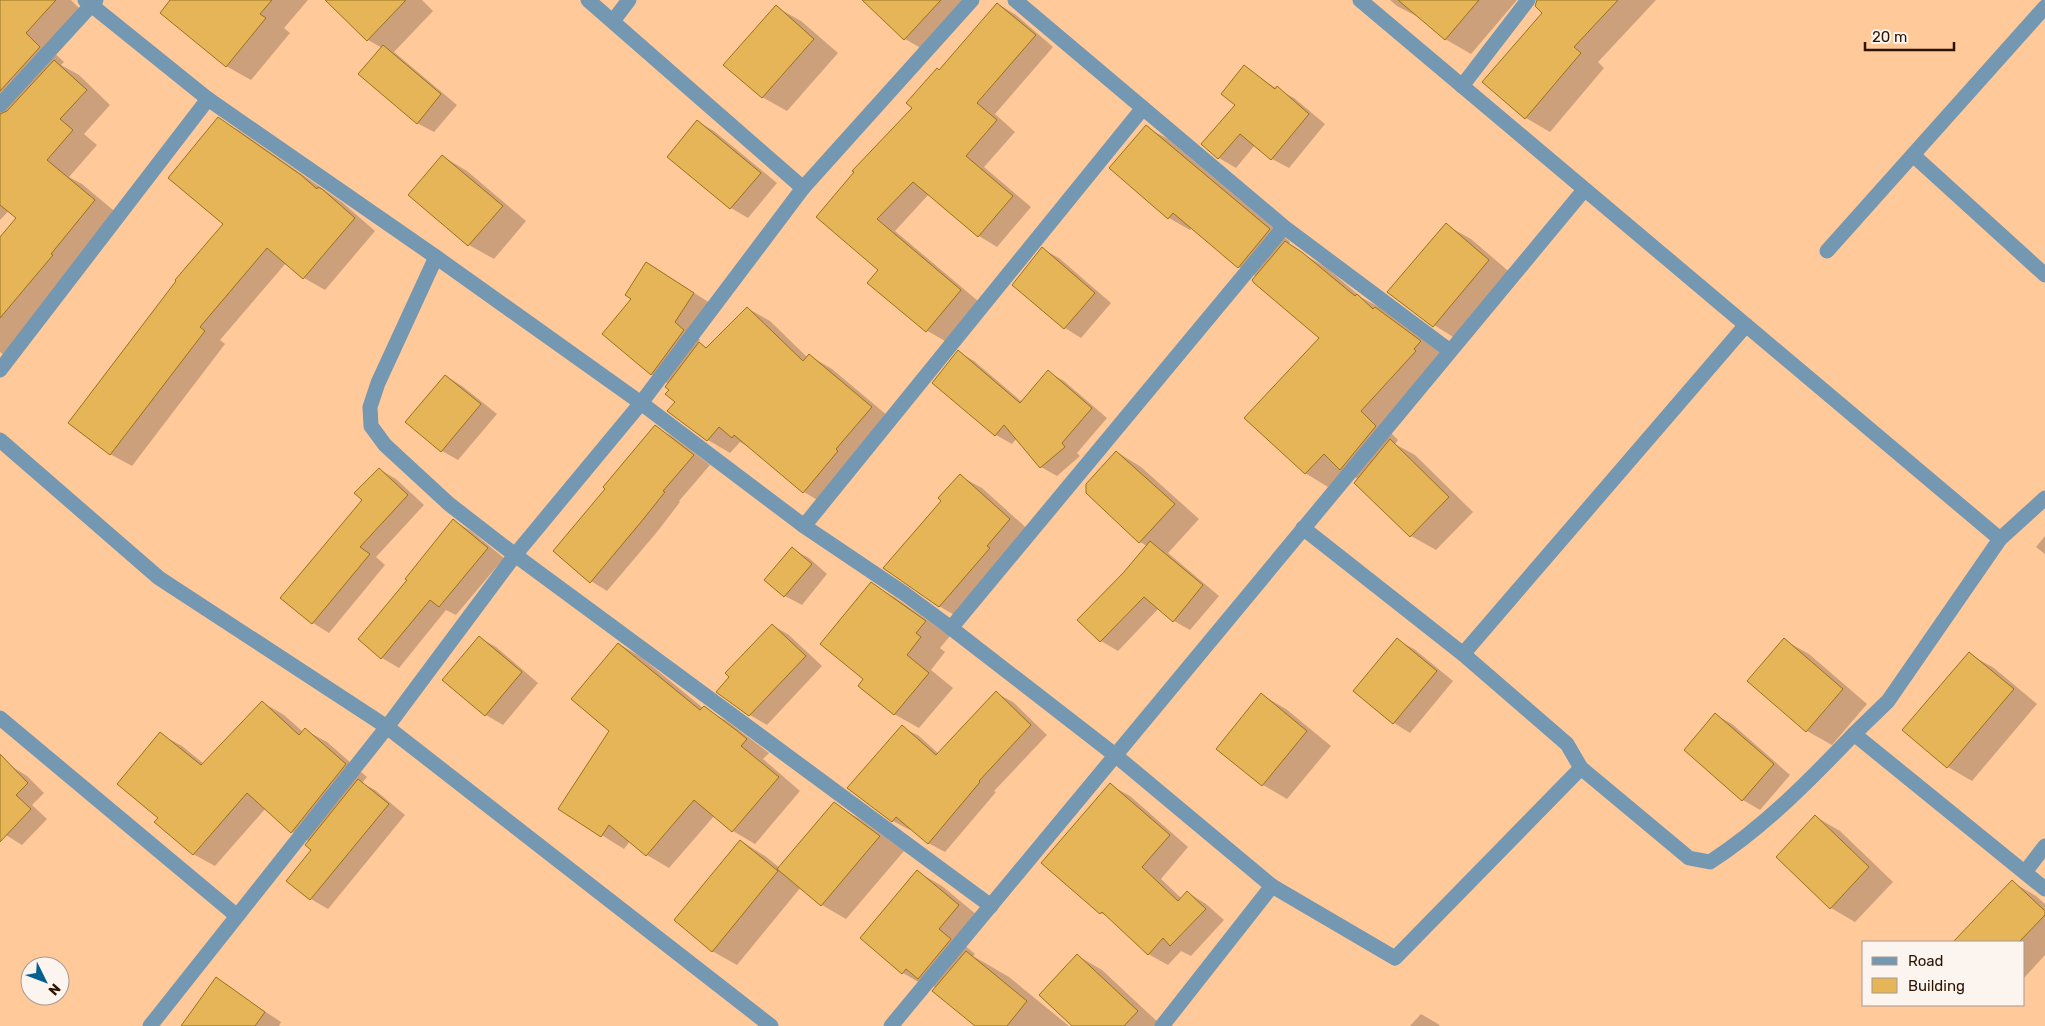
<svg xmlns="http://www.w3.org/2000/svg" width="2045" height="1026" viewBox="0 0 2045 1026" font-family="Rubik,sans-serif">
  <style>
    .shadow { fill: #0003 }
    .building { fill: #e5b557; stroke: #98721d }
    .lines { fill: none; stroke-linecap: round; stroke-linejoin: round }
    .street { stroke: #7497b2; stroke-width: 15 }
  </style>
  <rect width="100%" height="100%" fill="#ffc99a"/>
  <!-- shadow -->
  <g class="shadow">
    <polygon points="0,0 71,0 83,12 49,48 64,62 61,65 79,75 110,105 84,134 97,145 69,177 82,184 119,215 5,356 0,352 0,239 49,180 42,176 0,220"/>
    <polygon points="172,0 308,0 284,28 290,33 251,80 226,66"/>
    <polygon points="326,0 422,0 433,11 394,52 457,105 434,132 417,123 382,48 368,40"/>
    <polygon points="864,0 971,0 926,51 905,39"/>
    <polygon points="1390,0 1517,0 1471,54 1445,39 1424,20 1397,6"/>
    <polygon points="1538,0 1656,0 1598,62 1604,68 1550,132 1526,118 1544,12"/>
    <polygon points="998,4 1016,15 1053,47 995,114 1015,132 984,167 1031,207 997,247 979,236 929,194 895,231 978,301 945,341 926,330 880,270 818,217 913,108"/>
    <polygon points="776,7 801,21 838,53 787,111 762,97"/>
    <polygon points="1244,67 1277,89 1294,98 1325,124 1289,168 1272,159 1255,145 1236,168 1219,158 1202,144 1237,105"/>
    <polygon points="218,119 240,131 343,203 375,231 325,290 304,278 286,263 220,340 225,344 132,466 110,454 225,224"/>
    <polygon points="697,121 714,131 777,183 748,218 731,208 668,156"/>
    <polygon points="1146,127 1168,139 1290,242 1288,245 1327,268 1362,298 1381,308 1443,355 1383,425 1398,440 1395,444 1415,455 1473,512 1436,550 1411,536 1355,483 1358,479 1344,470 1328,487 1305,473 1321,338 1257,277 1239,267 1192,227 1190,230 1169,218 1111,168"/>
    <polygon points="442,156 467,171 526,221 494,259 469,245 410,195"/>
    <polygon points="1446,225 1471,239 1513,275 1458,340 1434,325"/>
    <polygon points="1042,249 1059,258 1111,303 1081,338 1065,328"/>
    <polygon points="647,263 710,303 691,333 700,340 698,343 708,349 747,308 770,321 808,358 810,356 832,369 894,421 827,506 804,492 751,448 740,442 730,453 708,440 676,402 669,384 651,374 633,299"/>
    <polygon points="959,352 974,361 1022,402 1048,372 1064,381 1107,418 1077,453 1080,456 1057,476 1041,467 1017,438 1012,444 996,435 934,382"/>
    <polygon points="446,376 462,386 497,414 458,460 442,451"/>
    <polygon points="655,427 672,436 710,465 679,501 680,502 657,532 607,591 591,581 607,488"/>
    <polygon points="1117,452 1141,467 1199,519 1168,553 1219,596 1190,630 1174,621 1159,608 1118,651 1101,641 1079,620 1125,573 1147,546 1140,542 1087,493"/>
    <polygon points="379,469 396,479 424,505 376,557 385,565 329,633 313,623 363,499"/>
    <polygon points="960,476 982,488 1032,533 961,619 939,606 943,501"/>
    <polygon points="454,521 471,531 504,558 456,615 446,610 399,668 382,658 360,639"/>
    <polygon points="2045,536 2045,554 2036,547"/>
    <polygon points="792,549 809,558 827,574 802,605 785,596"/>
    <polygon points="871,584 896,598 950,636 940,648 945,652 931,670 953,688 919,728 894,714 865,679"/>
    <polygon points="772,625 789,635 822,666 767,725 750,715"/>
    <polygon points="480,638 496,647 538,683 503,725 486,715 444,680"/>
    <polygon points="1397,640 1414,649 1453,681 1410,733 1394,723"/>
    <polygon points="1784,640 1809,654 1867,704 1832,745 1807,731 1748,681"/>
    <polygon points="619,644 641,657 703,708 727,721 769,753 763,759 800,791 755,844 733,831 715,815 669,868 647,855 630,841 624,849 560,809 610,731"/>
    <polygon points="1969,654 1994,668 2037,704 1972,781 1948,767"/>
    <polygon points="996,693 1013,702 1047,735 994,791 996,792 945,852 928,843 911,828 910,830 893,821 902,727 919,736 939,754"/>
    <polygon points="1262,695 1286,709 1331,746 1287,799 1263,785 1217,749"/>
    <polygon points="262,702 284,715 303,732 305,730 327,742 367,777 362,783 375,790 405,815 328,909 311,899 288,881 313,850 310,842 292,832 266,808 215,866 193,854 160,818 160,734 182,746 204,764"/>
    <polygon points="1716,715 1732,724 1790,775 1760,810 1743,800 1686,750"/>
    <polygon points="11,766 27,776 44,793 32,805 47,819 22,845 6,835 0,830 0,777"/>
    <polygon points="1110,785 1130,796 1188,847 1161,879 1181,898 1187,892 1206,904 1224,920 1191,956 1181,951 1168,965 1148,954 1112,919 1101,913"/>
    <polygon points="835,805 860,819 904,851 846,919 822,905 801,887 737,965 712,951 741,841 765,856 780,868"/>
    <polygon points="1816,817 1840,831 1893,882 1855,922 1831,908"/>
    <polygon points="918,872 942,886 983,920 963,944 975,954 973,956 1009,977 1069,1026 977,1026 936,988 930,984 927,987 903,973"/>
    <polygon points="2012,882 2036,896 2045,904 2045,955 2024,978 2024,942 1955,942"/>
    <polygon points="1078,956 1102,970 1162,1026 1074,1026"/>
    <polygon points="216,979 281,1022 279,1026 193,1026"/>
    <polygon points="1421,1014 1438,1024 1440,1026 1410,1026"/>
  </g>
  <!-- building -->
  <g class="building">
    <polygon points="0,0 56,0 26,33 40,47 0,91"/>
    <polygon points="170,0 272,0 260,14 266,18 226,67 160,13"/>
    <polygon points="325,0 406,0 367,41"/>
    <polygon points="862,0 941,0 904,40"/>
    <polygon points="1398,0 1479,0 1445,40"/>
    <polygon points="1537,0 1618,0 1574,47 1581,53 1525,119 1482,82 1542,13 1535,6"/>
    <polygon points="997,3 1036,35 977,103 997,120 966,156 1013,196 978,237 913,182 877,219 961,290 926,332 867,283 878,270 816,217 854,172 852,171 912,108 906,103 937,68 939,70"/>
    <polygon points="776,5 814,39 762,98 723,65"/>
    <polygon points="383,45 441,94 417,124 358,74"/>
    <polygon points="54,60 87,90 60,119 73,130 47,160 95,200 51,254 53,255 0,318 0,237 16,218 0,205 0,114 7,111"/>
    <polygon points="1244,65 1275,89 1277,86 1309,114 1271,160 1240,134 1218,159 1201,144 1235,105 1221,94"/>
    <polygon points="218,117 301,175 317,189 318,187 322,189 355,218 303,279 267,248 200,327 205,331 110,455 68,423 176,281 175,280 223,224 168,178"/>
    <polygon points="697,120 761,173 730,209 667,157"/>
    <polygon points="1146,125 1270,229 1238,268 1173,213 1168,219 1109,168"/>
    <polygon points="442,155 503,206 468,246 408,195"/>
    <polygon points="1446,223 1489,260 1433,327 1387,292"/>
    <polygon points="1285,241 1303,253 1355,296 1357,294 1373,309 1375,307 1421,341 1414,349 1416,351 1361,411 1376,426 1340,470 1324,454 1305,474 1244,418 1319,338 1254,283 1252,280"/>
    <polygon points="1042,247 1095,293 1064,329 1012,285"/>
    <polygon points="646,262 694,293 675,322 684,330 651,375 602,334 631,299 625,295"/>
    <polygon points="747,307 803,361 809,354 872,407 836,449 838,451 803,493 734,435 732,438 719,427 707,441 667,411 675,402 665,394 669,390 665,387 699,342 706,348"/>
    <polygon points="958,350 1020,403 1048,370 1092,408 1062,443 1065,447 1040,468 1004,425 995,436 932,383"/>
    <polygon points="445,375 481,404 441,452 405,422"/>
    <polygon points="655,425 694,455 663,491 665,492 641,522 590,583 553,551 605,489 603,487"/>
    <polygon points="1390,439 1449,497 1410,537 1354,483"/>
    <polygon points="1116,451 1175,504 1139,543 1086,493 1086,484"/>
    <polygon points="379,468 408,495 360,547 370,554 312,624 280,598 362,500 354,493"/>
    <polygon points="960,474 1010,519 987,546 990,548 939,607 883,568 941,501 938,498"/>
    <polygon points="453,519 488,548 439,607 430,600 381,659 358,639 407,580 405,579"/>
    <polygon points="1150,541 1203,585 1173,622 1144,597 1100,642 1077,620 1124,572"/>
    <polygon points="792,547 812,564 784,597 764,580"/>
    <polygon points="871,582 926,621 916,633 921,637 907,655 929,673 894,715 858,686 863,679 820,644"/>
    <polygon points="772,624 806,656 749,716 716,692 729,677 725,673"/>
    <polygon points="479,636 522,672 485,716 442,680"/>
    <polygon points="1397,638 1437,671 1393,724 1353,691"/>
    <polygon points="1784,638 1843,689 1806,732 1747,681"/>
    <polygon points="618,643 700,710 704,706 736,730 747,739 741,746 779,777 732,832 694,800 646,856 609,825 601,837 558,809 609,731 571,699"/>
    <polygon points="1969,652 2014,689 1947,768 1902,730"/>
    <polygon points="996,691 1031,725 979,781 980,782 928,844 896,817 892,822 847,788 902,725 936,755"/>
    <polygon points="1261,693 1307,731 1262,786 1216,749"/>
    <polygon points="262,701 299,735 305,728 346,764 291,833 247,793 193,855 154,822 158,818 117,784 160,732 201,765"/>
    <polygon points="1715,713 1774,764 1742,801 1684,750"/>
    <polygon points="0,754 28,783 16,795 31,809 0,842"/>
    <polygon points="358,779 389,804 310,900 286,881 311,850 305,845"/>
    <polygon points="1110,783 1170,835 1142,867 1178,901 1187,891 1206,909 1170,946 1163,938 1148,955 1102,912 1100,914 1041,863"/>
    <polygon points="834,802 880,836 821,906 777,869"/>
    <polygon points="1815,815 1869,867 1830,909 1776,857"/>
    <polygon points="740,840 778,871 712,952 674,920"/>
    <polygon points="917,870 959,905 939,929 951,939 918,979 906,969 902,974 860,938"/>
    <polygon points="2012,880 2045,911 2045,915 2019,942 1953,942"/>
    <polygon points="966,951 1027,1001 1007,1026 975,1026 932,991"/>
    <polygon points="1077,954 1138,1011 1124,1026 1072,1026 1039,995"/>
    <polygon points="216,977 265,1012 255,1026 181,1026"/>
  </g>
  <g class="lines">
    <!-- street -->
    <g class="street">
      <polyline points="85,0 208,99 436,257 641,403 804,526 905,594 951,628 1115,755 1272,886 1395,958 1581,768"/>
      <polyline points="588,0 803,188"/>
      <polyline points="1015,0 1284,227 1450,351"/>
      <polyline points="1360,0 2000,539 1888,701 1854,734 2045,889"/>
      <polyline points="613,21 629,0"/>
      <polyline points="1462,86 1528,0"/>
      <polyline points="0,105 96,0"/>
      <polyline points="1913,155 2045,275"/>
      <polyline points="1827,251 2045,7"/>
      <polyline points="436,257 378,383 370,407 371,426 385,445 449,504 515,555 991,906"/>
      <polyline points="0,370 208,99"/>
      <polyline points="0,440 159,578 387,727 771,1026"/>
      <polyline points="804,526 1143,108"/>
      <path d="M1303,528L1463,654L1567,744L1581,768L1689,858L1710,862C1764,827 1809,781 1854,734"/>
      <polyline points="2000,539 2045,498"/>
      <polyline points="951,628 1284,227"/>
      <polyline points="1463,654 1746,325"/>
      <polyline points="0,718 237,916"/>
      <polyline points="2025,872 2045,846"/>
      <polyline points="150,1026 387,727 515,555 641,403 803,188 972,0"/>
      <polyline points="891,1026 1584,190"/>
      <polyline points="1162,1026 1272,886"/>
    </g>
  </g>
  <!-- legend -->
  <rect x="1862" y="941" width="162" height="65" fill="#fbf4ef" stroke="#a99a8f"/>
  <rect x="1872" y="957" width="25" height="8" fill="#7497b2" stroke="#a99a8f"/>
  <text x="1908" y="966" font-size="15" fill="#2d1400">Road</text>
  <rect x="1872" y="978" width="25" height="15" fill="#e5b557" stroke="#a99a8f"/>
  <text x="1908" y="991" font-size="15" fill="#2d1400">Building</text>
  <!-- north arrow -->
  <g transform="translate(45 981) rotate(132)"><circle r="24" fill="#fbf4ef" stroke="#a99a8f"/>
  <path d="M0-4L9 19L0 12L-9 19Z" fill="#075f90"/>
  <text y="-8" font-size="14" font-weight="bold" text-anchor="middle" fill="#2d1400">N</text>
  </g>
  <!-- scale -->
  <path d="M1865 42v8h89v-8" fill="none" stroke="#2d1400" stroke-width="2.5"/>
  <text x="1872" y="42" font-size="15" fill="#2d1400" stroke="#fbf4ef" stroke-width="4" paint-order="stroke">20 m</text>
</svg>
